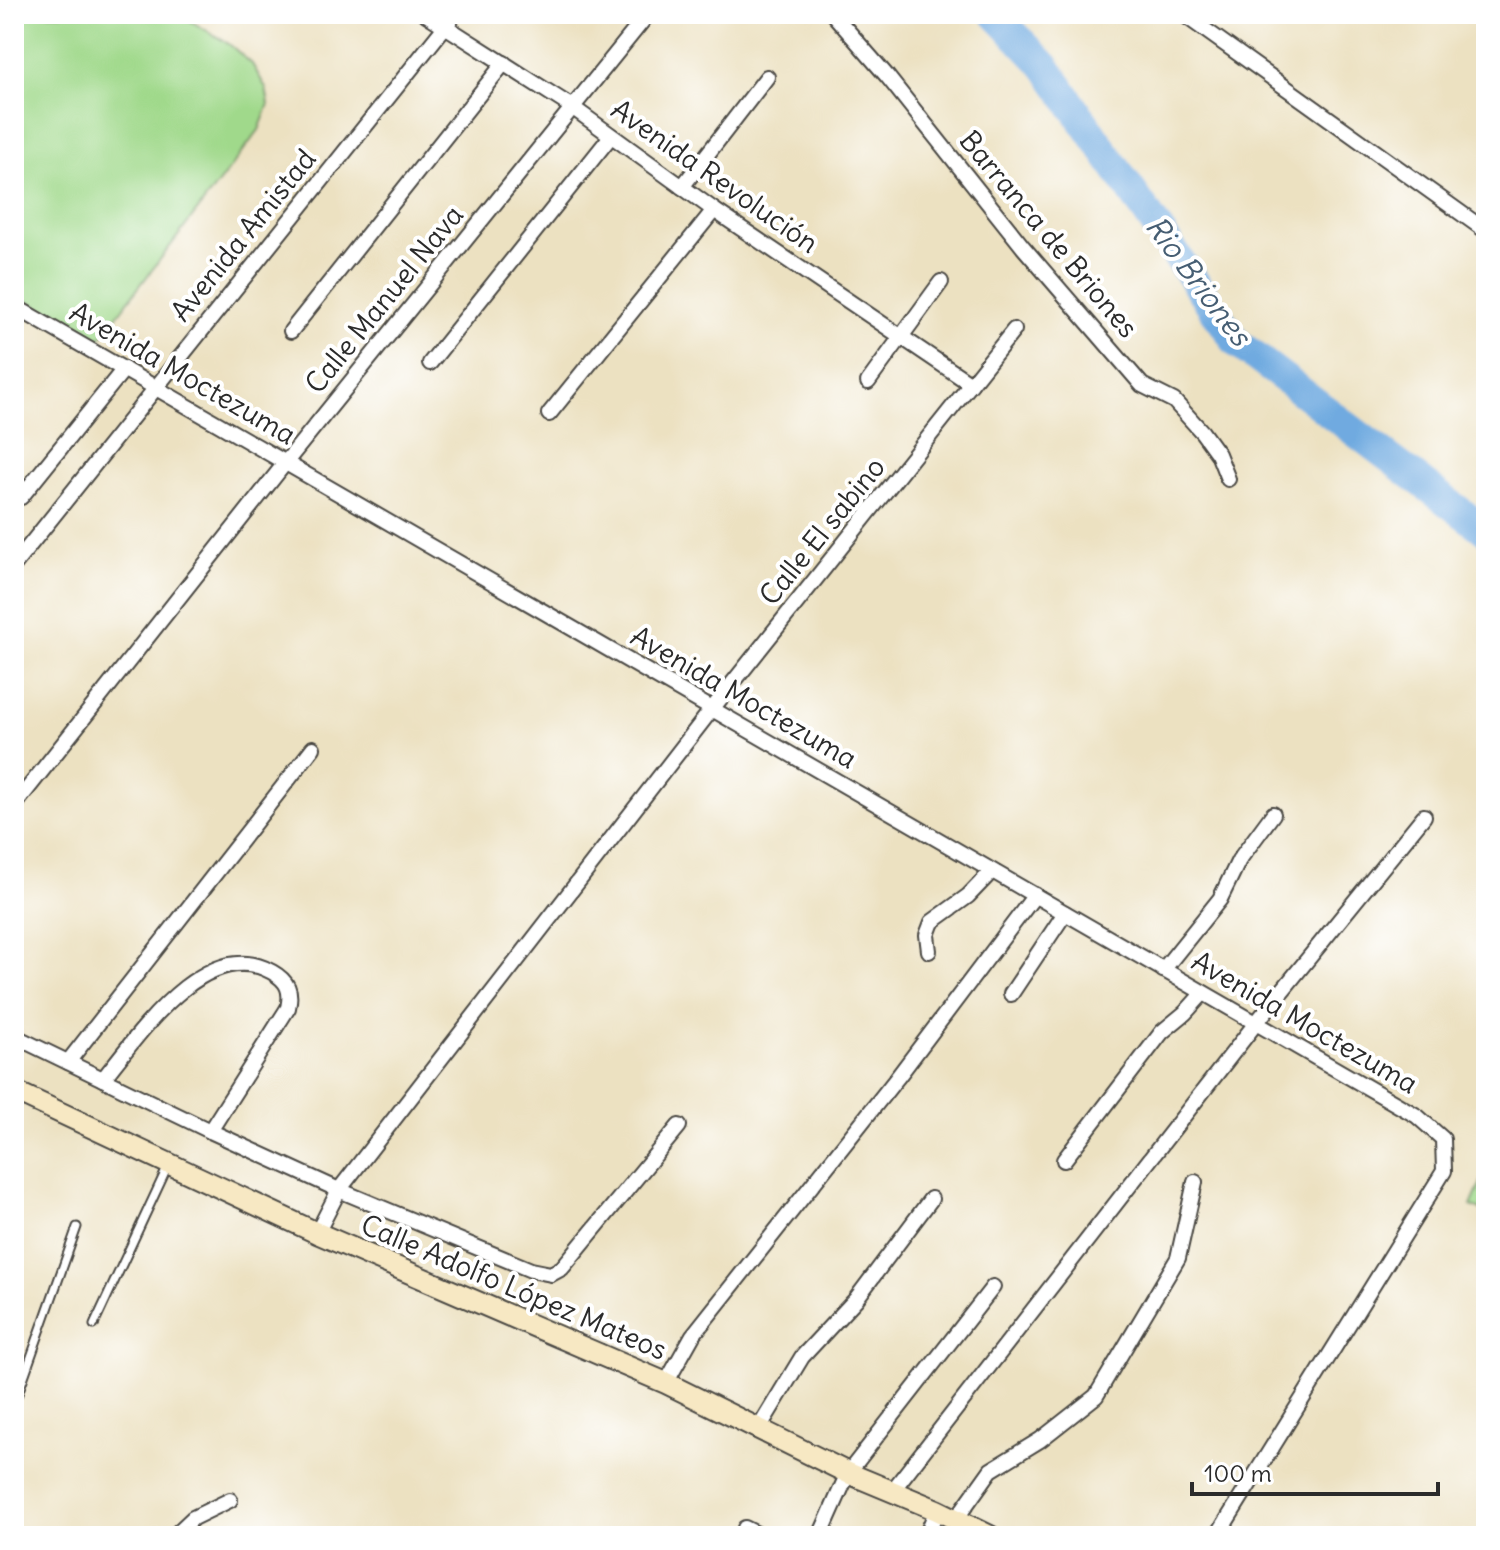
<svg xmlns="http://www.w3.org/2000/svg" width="1500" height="1550" viewBox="0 0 1500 1550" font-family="Delius,sans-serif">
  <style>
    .green { fill: #a0d98b; stroke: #66825b; stroke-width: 2 }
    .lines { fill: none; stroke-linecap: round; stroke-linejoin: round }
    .river { stroke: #6faae0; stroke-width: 30 }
    .lane-casing { stroke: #484642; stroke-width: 11 }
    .street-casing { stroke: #484642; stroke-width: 18 }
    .secondary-casing { stroke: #484642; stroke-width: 24 }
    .lane { stroke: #fff; stroke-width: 7 }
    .street { stroke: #fff; stroke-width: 14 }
    .secondary { stroke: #f7e8c3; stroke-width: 20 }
    .labels { text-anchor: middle; stroke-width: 8; stroke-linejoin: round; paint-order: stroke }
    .street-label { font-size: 28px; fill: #2b2b2b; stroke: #fff }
    .water-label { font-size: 30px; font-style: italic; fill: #465e73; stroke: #fff }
  </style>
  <rect width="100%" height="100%" fill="#fff"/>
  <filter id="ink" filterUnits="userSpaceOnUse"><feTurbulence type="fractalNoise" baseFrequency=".0125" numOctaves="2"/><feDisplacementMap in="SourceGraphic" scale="16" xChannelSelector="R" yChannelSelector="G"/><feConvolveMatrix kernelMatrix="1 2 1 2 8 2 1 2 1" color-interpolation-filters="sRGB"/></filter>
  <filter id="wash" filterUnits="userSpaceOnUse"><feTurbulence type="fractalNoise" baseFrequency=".006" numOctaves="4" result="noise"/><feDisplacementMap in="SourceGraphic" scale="32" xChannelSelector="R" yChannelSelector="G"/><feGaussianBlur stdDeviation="1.8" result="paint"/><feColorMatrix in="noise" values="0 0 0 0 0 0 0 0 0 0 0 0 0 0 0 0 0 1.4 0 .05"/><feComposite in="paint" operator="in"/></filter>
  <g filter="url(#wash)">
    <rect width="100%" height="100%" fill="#ece1c1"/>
    <!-- green -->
    <g class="green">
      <polygon points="14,14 179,14 229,44 252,64 266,88 269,104 259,130 97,342 14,293"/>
      <polygon points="1486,1171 1486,1212 1471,1206"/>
    </g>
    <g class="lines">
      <!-- river -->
      <polyline class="river" points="995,14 1046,67 1237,343 1486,531"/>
    </g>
  </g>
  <g filter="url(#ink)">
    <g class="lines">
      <!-- lane casing -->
      <g class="lane-casing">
        <g id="lane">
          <polyline points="94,1325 169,1164"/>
          <polyline points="14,1405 77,1227"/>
        </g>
      </g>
      <!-- street casing -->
      <g class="street-casing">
        <g id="street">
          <polyline points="426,14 572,107 714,210 971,384"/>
          <polyline points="833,14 887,76 1023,247 1142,385 1174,401 1202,432 1218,454 1228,479"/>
          <polyline points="1183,14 1486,231"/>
          <polyline points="682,187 767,77"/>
          <polyline points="14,306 1417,1116 1443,1139 1444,1171 1217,1536"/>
          <polyline points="291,331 504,63"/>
          <polyline points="430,363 611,136"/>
          <polyline points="868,382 941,282"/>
          <polyline points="549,414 714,210"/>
          <polyline points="21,497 124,369"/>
          <polyline points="14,565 455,14"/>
          <polyline points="14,806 286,462 648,14"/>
          <polyline points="929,951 927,935 932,922 968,896 992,871"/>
          <polyline points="1163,970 1220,899 1239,860 1273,814"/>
          <polyline points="1011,994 1065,913"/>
          <polyline points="14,1036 210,1131 339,1190 531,1270 551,1274 562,1268 679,1126"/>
          <polyline points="68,1062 313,748"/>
          <path d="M103,1079C137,1037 206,934 272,972C288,981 292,991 288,1008L210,1131"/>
          <polyline points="1064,1160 1162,1032 1185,1013 1203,993"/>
          <polyline points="317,1233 339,1190 712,709 1014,330"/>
          <polyline points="666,1383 693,1335 897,1078 1035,895"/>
          <polyline points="759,1428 802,1357 856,1299 931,1199"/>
          <polyline points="893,1490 1256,1023 1424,816"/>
          <polyline points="956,1519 991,1470 1040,1440 1096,1396 1178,1258 1195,1182"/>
          <polyline points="745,1528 761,1536"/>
          <polyline points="174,1536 193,1518 230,1500"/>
          <polyline points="820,1536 848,1473 993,1287"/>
          <polyline points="926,1536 937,1510"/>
        </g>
      </g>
      <!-- secondary casing -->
      <g class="secondary-casing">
        <polyline id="secondary" points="14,1091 317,1233 666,1383 848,1473 937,1510 990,1536"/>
      </g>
      <!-- lane -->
      <use href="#lane" class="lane"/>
      <!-- street -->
      <use href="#street" class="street"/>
      <!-- secondary -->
      <use href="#secondary" class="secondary"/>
    </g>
  </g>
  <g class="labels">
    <!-- street labels -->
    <g class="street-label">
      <text transform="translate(715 176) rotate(35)" y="10">Avenida Revolución</text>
      <text transform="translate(1049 234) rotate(50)" y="10">Barranca de Briones</text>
      <text transform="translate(243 235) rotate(-51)" y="10">Avenida Amistad</text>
      <text transform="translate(384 299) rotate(-51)" y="10">Calle Manuel Nava</text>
      <text transform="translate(183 373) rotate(30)" y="10">Avenida Moctezuma</text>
      <text transform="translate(822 531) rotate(-51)" y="10">Calle El sabino</text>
      <text transform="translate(744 697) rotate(30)" y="10">Avenida Moctezuma</text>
      <text transform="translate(1305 1022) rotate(30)" y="10">Avenida Moctezuma</text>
      <text transform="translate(514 1287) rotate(23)" y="10">Calle Adolfo López Mateos</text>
    </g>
    <!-- water labels -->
    <g class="water-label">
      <text transform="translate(1198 281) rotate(53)" y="10">Rio Briones</text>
    </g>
  </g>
  <!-- margin -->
  <rect width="1500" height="1550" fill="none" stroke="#fff" stroke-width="48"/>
  <!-- scale -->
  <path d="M1192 1482v12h246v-12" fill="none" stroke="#2b2b2b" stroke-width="4"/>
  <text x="1204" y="1482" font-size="24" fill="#2b2b2b" stroke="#ffffff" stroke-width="6" paint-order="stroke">100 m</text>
</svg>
